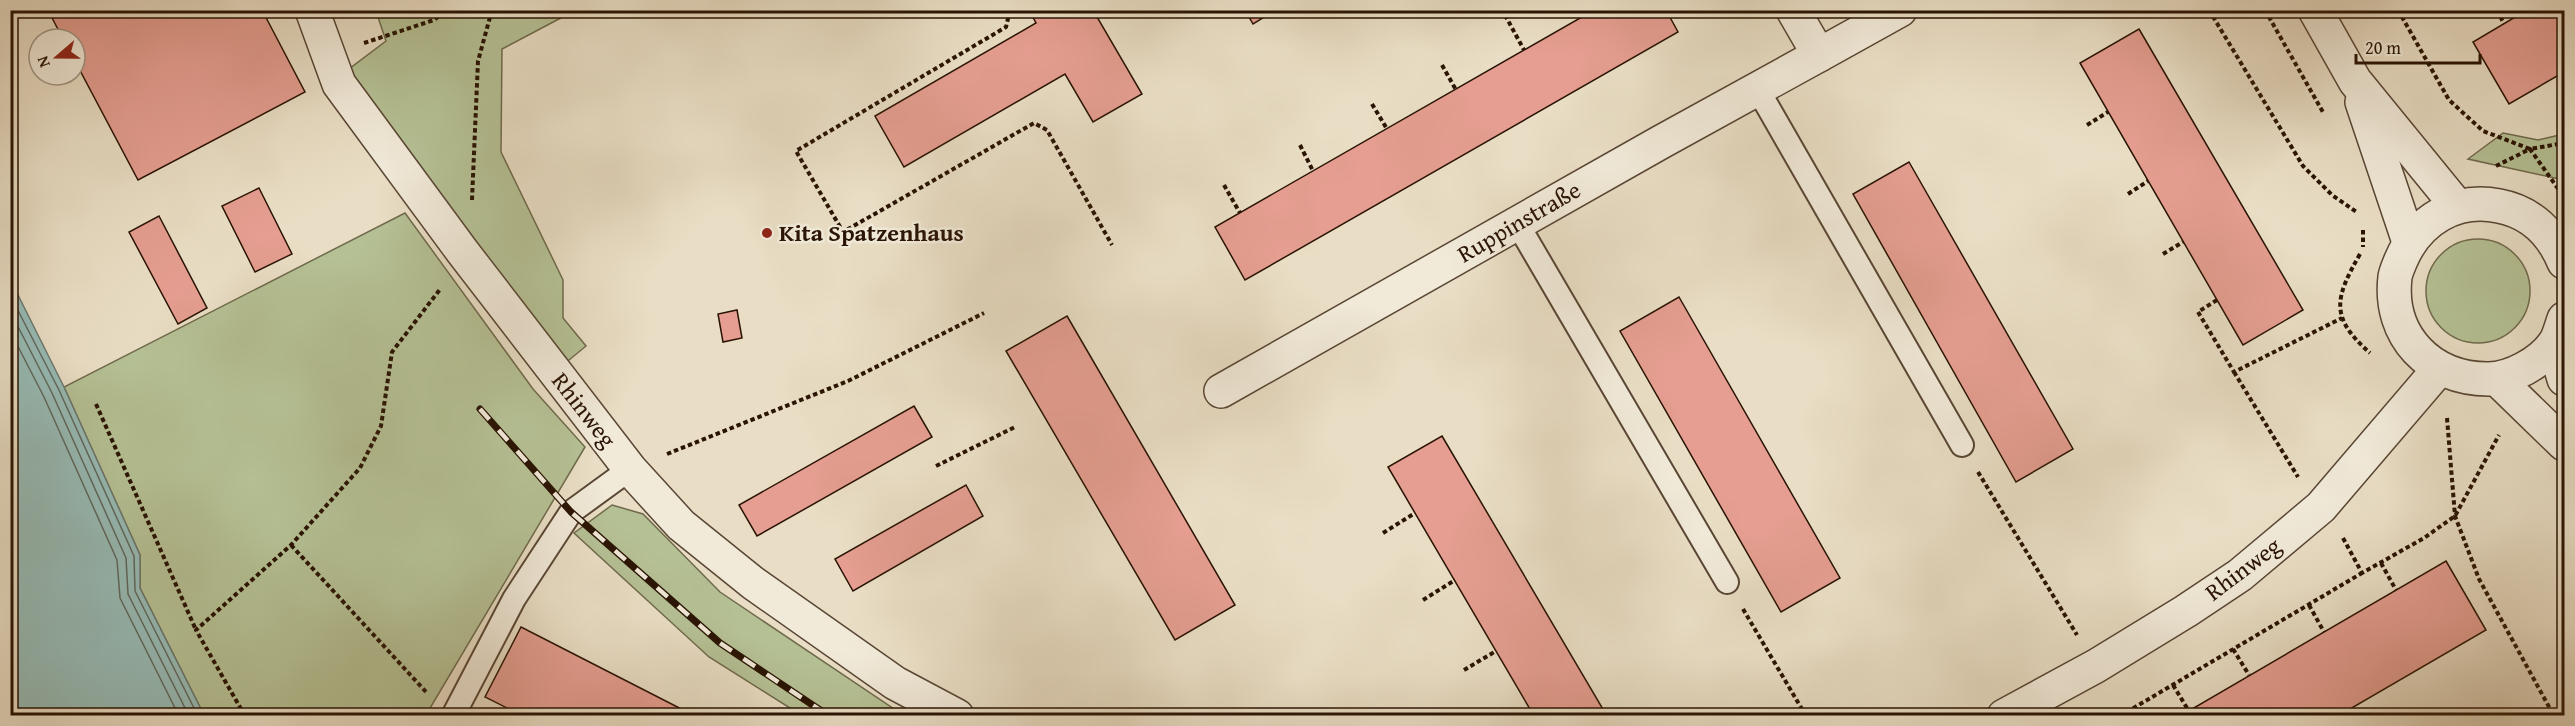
<svg xmlns="http://www.w3.org/2000/svg" width="2575" height="726" viewBox="0 0 2575 726" font-family="'Gentium Book Plus',serif">
  <style>
    .green { fill: #b5c195; stroke: #6f6a4c; stroke-width: 1.5 }
    .water { fill: #97bcb7; stroke: #6b786f; stroke-width: 1.5 }
    .lines { fill: none; stroke-linecap: round; stroke-linejoin: round }
    .shore { stroke: #60685d; stroke-width: 1.5 }
    .building { fill: #e59e91; stroke: #291303; stroke-width: 1.5 }
    .lane-casing { stroke: #594634; stroke-width: 26 }
    .street-casing { stroke: #594634; stroke-width: 36 }
    .path { stroke: #291303; stroke-width: 4; stroke-dasharray: 4.5 3; stroke-linecap: butt }
    .lane { stroke: #f1ead9; stroke-width: 22 }
    .street { stroke: #f1ead9; stroke-width: 33 }
    .rail-casing { stroke: #291303; stroke-width: 7 }
    .rail { stroke: #f1ead9; stroke-width: 4.5; stroke-dasharray: 14; stroke-linecap: butt }
    .poi-dot { fill: #8f2418; stroke: #f1ead9; stroke-width: 2 }
    .labels { text-anchor: middle; stroke-width: 5; stroke-linejoin: round; paint-order: stroke }
    .street-label { font-size: 24px; fill: #291303; stroke: #f1ead9 }
    .poi-label { font-size: 24px; font-weight: bold; fill: #291303; stroke: #f1ead9; text-anchor: start }
  </style>
  <rect width="100%" height="100%" fill="#e9dec5"/>
  <filter id="stains"><feTurbulence type="fractalNoise" baseFrequency=".00333" numOctaves="4"/><feColorMatrix values="0 0 0 0 .2 0 0 0 0 .09 0 0 0 0 .02 0 0 0 .5 -.17"/></filter>
  <radialGradient id="worn" r=".72"><stop offset=".6" stop-color="#630" stop-opacity="0"/><stop offset="1" stop-color="#630" stop-opacity=".3"/></radialGradient>
  <!-- green -->
  <g class="green">
    <polygon points="376,11 574,11 502,49 501,152 563,280 563,318 586,346 563,365 349,69 386,41"/>
    <polygon points="2503,133 2538,140 2564,134 2564,180 2468,159"/>
    <polygon points="405,213 533,389 585,447 426,715 204,715 140,588 140,555 64,387"/>
    <circle cx="2478" cy="291" r="52"/>
    <polygon points="612,505 643,514 720,592 903,715 801,715 709,657 574,533"/>
  </g>
  <!-- water -->
  <polygon class="water" points="11,281 64,387 140,555 140,588 204,715 11,715"/>
  <g class="lines">
    <!-- shore -->
    <g class="shore">
      <polyline points="10,295 59,390 134,556 135,591 198,716"/>
      <polyline points="10,311 52,393 126,558 128,594 189,716"/>
      <polyline points="10,331 44,397 117,560 120,598 179,716"/>
    </g>
  </g>
  <!-- building -->
  <g class="building">
    <polygon points="48,10 262,10 305,92 138,180 75,61 75,39 63,39"/>
    <polygon points="1029,10 1093,10 1142,94 1093,122 1065,74 904,167 875,116 1036,23"/>
    <polygon points="1245,10 1276,10 1253,24"/>
    <polygon points="1666,10 1678,32 1245,280 1215,227 1594,10"/>
    <polygon points="2527,10 2564,10 2564,72 2509,104 2473,42"/>
    <polygon points="2139,29 2303,310 2243,345 2080,63"/>
    <polygon points="1909,162 2073,449 2016,482 1853,194"/>
    <polygon points="259,188 292,254 255,272 222,206"/>
    <polygon points="159,216 207,308 178,324 129,232"/>
    <polygon points="1679,297 1840,578 1781,612 1620,331"/>
    <polygon points="737,310 742,338 723,342 718,314"/>
    <polygon points="1067,316 1235,605 1175,640 1006,351"/>
    <polygon points="914,406 932,437 757,536 739,505"/>
    <polygon points="1442,436 1607,716 1534,716 1388,467"/>
    <polygon points="966,485 983,516 853,591 835,559"/>
    <polygon points="2446,561 2486,630 2338,716 2180,716"/>
    <polygon points="521,627 695,716 523,716 485,697"/>
  </g>
  <g class="lines">
    <!-- lane casing -->
    <g class="lane-casing">
      <g id="lane">
        <polyline points="1757,88 1962,445"/>
        <polyline points="1517,223 1727,582"/>
        <polyline points="453,716 514,599 571,512 630,469"/>
      </g>
    </g>
    <!-- street casing -->
    <g class="street-casing">
      <g id="street">
        <polyline points="312,10 339,84 462,251 630,469 681,525 753,583 895,683 957,716"/>
        <polyline points="2315,10 2355,81 2457,206"/>
        <polyline points="1819,55 1900,10"/>
        <polyline points="2362,102 2409,242"/>
        <path d="M2564,262C2552,233 2531,212 2499,206C2456,197 2418,220 2401,260C2399,265 2396,271 2395,277C2388,336 2430,379 2488,379C2511,379 2540,363 2554,344C2559,337 2561,327 2564,319"/>
        <polyline points="2554,344 2564,379"/>
        <polyline points="2497,379 2564,444"/>
        <polyline points="1221,391 1661,142 1819,55 1793,10"/>
        <polyline points="2004,716 2096,666 2186,611 2240,575 2321,507 2439,369"/>
      </g>
    </g>
    <!-- path -->
    <g class="path">
      <polyline points="1010,10 1006,27 796,151 843,232 1034,123 1047,130 1112,245"/>
      <polyline points="1594,10 1594,11"/>
      <polyline points="2209,10 2303,166 2332,195 2358,213"/>
      <polyline points="2265,10 2324,114"/>
      <polyline points="2398,10 2449,100 2483,131 2530,149 2564,143"/>
      <polyline points="2497,10 2504,24"/>
      <polyline points="1505,15 1524,50"/>
      <polyline points="364,43 434,20 447,10"/>
      <polyline points="1442,65 1456,90"/>
      <polyline points="1372,104 1387,129"/>
      <polyline points="2087,125 2108,112"/>
      <polyline points="1300,145 1313,171"/>
      <polyline points="2496,166 2530,149 2559,190"/>
      <polyline points="1224,185 1240,213"/>
      <polyline points="2128,194 2148,181"/>
      <polyline points="472,200 478,61 492,10"/>
      <polyline points="2363,230 2363,247"/>
      <polyline points="2163,254 2183,242"/>
      <path d="M2360,254C2335,298 2329,317 2370,353"/>
      <polyline points="2217,300 2198,312 2234,372 2342,318"/>
      <polyline points="2234,372 2298,477"/>
      <polyline points="96,404 196,630"/>
      <polyline points="2447,418 2455,516 2479,579 2554,716"/>
      <polyline points="667,454 848,381 984,313"/>
      <polyline points="936,466 1015,427"/>
      <polyline points="1978,472 2077,635"/>
      <polyline points="1383,533 1415,513"/>
      <polyline points="2343,538 2362,573 2424,538 2455,516 2499,435"/>
      <polyline points="291,545 427,693"/>
      <polyline points="2381,563 2396,590"/>
      <polyline points="1423,600 1455,580"/>
      <polyline points="2309,605 2324,632"/>
      <polyline points="1743,609 1806,716"/>
      <polyline points="2233,649 2249,675"/>
      <polyline points="1464,670 1496,651"/>
      <polyline points="2173,685 2187,708"/>
      <polyline points="245,716 196,630 291,545 360,468 381,426 392,352 441,288"/>
      <polyline points="2120,716 2362,573"/>
    </g>
    <!-- lane -->
    <use href="#lane" class="lane"/>
    <!-- street -->
    <use href="#street" class="street"/>
    <!-- rail casing -->
    <g class="rail-casing">
      <polyline id="rail" points="480,409 571,512 720,643 829,716"/>
    </g>
    <!-- rail -->
    <use href="#rail" class="rail"/>
  </g>
  <!-- markers -->
  <circle class="poi-dot" cx="767" cy="233" r="6"/>
  <g class="labels">
    <!-- street labels -->
    <g class="street-label">
      <text transform="translate(1519 222) rotate(-30)" y="8">Ruppinstraße</text>
      <text transform="translate(584 410) rotate(52)" y="8">Rhinweg</text>
      <text transform="translate(2243 569) rotate(-37)" y="8">Rhinweg</text>
    </g>
    <!-- poi labels -->
    <g class="poi-label">
      <text x="779" y="241">Kita Spatzenhaus</text>
    </g>
  </g>
  <!-- margin -->
  <rect width="2575" height="726" fill="none" stroke="#e9dec5" stroke-width="36"/>
  <rect x="12" y="12" width="2551" height="702" fill="none" stroke="#291303" stroke-width="3"/>
  <rect x="18" y="18" width="2539" height="690" fill="none" stroke="#291303" stroke-width="1.5"/>
  <!-- north arrow -->
  <g transform="translate(57 57) rotate(250)"><circle r="28" fill="#f1ead9" stroke="#a19483" stroke-width="1.5"/>
  <path d="M0-4.5L10 22L0 15L-10 22Z" fill="#8f2418"/>
  <text y="-9" font-size="16" font-weight="bold" text-anchor="middle" fill="#291303">N</text>
  </g>
  <!-- scale -->
  <path d="M2356 54v9h124v-9" fill="none" stroke="#291303" stroke-width="3"/>
  <text x="2365" y="54" font-size="18" fill="#291303" stroke="#f1ead9" stroke-width="4.5" paint-order="stroke">20 m</text>
  <rect width="100%" height="100%" filter="url(#stains)"/>
  <rect width="100%" height="100%" fill="url(#worn)"/>
</svg>
